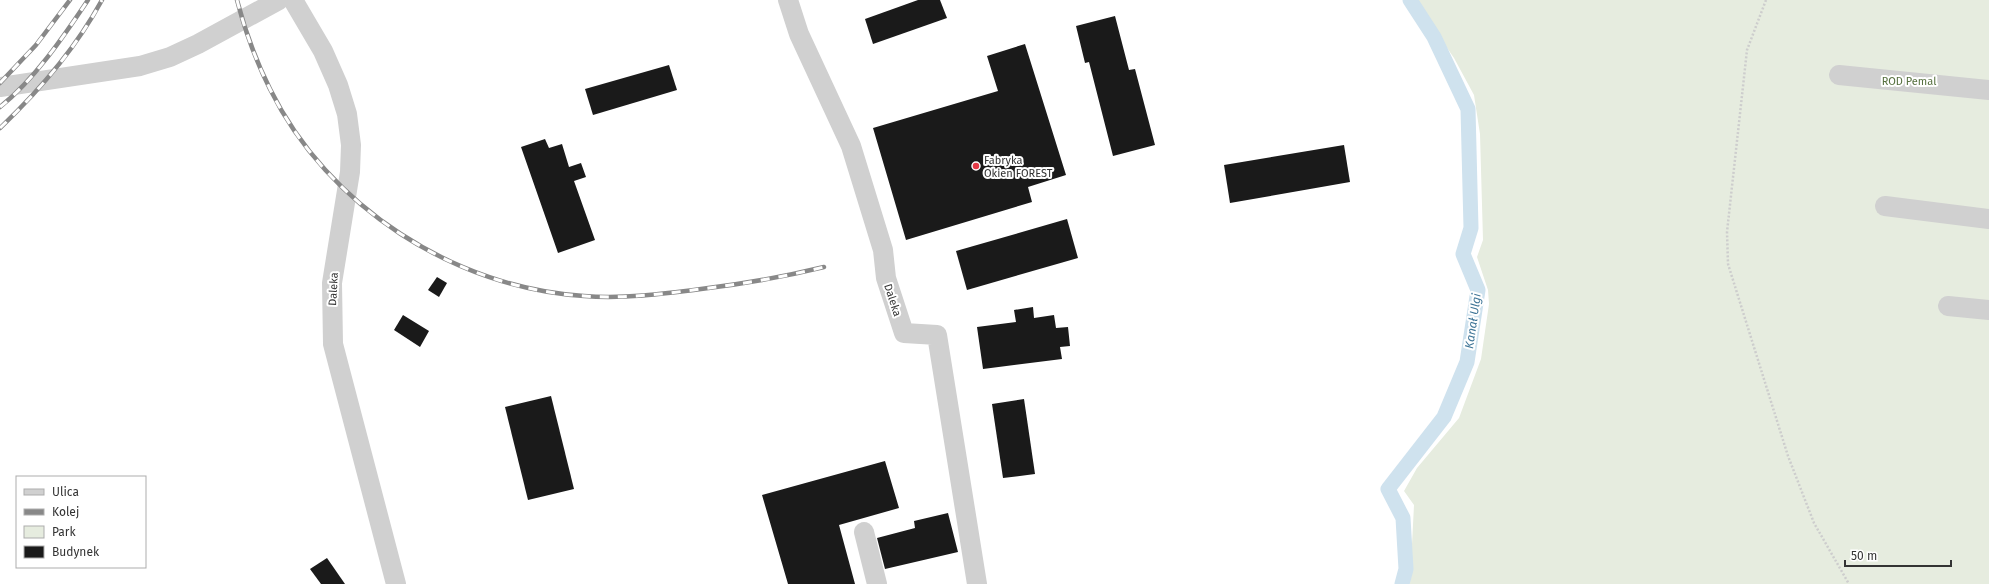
<svg xmlns="http://www.w3.org/2000/svg" width="1989" height="584" viewBox="0 0 1989 584" font-family="'Fira Sans',sans-serif">
  <style>
    .green { fill: #e6ecdf }
    .lines { fill: none; stroke-linecap: round; stroke-linejoin: round }
    .canal { stroke: #cfe2ee; stroke-width: 15 }
    .building { fill: #1a1a1a }
    .path { stroke: #cdcdcd; stroke-width: 2.5; stroke-dasharray: 2 2; stroke-linecap: butt }
    .minor { stroke: #d0d0d0; stroke-width: 20 }
    .rail-casing { stroke: #888; stroke-width: 4.5 }
    .rail { stroke: #fff; stroke-width: 3; stroke-dasharray: 9; stroke-linecap: butt }
    .poi-dot { fill: #e63946; stroke: #fff; stroke-width: 1.5 }
    .labels { text-anchor: middle; stroke-width: 4; stroke-linejoin: round; paint-order: stroke }
    .park-label { font-size: 11px; fill: #56703f; stroke: #fff }
    .poi-label { font-size: 11px; fill: #333; stroke: #fff; text-anchor: start }
    .street-label { font-size: 11px; fill: #333; stroke: #fff }
    .water-label { font-size: 12px; font-style: italic; fill: #3f7597; stroke: #fff }
  </style>
  <rect width="100%" height="100%" fill="#fff"/>
  <!-- green -->
  <polygon class="green" points="1414,0 1989,0 1989,584 1410,584 1414,505 1404,491 1417,468 1459,418 1481,359 1489,304 1488,290 1477,257 1483,240 1480,134 1474,95 1454,58"/>
  <g class="lines">
    <!-- canal -->
    <polyline class="canal" points="1402,584 1406,569 1403,518 1388,489 1444,417 1467,362 1478,290 1463,254 1471,228 1468,109 1434,37 1410,0"/>
  </g>
  <!-- building -->
  <g class="building">
    <polygon points="918,0 940,0 947,18 873,44 865,19"/>
    <polygon points="1115,16 1129,70 1135,69 1155,145 1113,156 1089,62 1085,63 1076,26"/>
    <polygon points="1025,44 1066,175 1028,187 1032,202 906,240 873,128 998,91 987,56"/>
    <polygon points="669,65 677,90 593,115 585,89"/>
    <polygon points="545,139 549,148 562,144 569,167 581,163 586,177 574,181 595,240 558,253 521,147"/>
    <polygon points="1344,145 1350,182 1230,203 1224,165"/>
    <polygon points="1067,219 1078,258 967,290 956,251"/>
    <polygon points="437,277 447,283 439,297 428,290"/>
    <polygon points="1033,307 1034,318 1054,315 1056,328 1068,327 1070,346 1060,347 1062,359 983,369 977,327 1016,322 1014,310"/>
    <polygon points="403,315 429,331 420,347 394,330"/>
    <polygon points="551,396 574,489 528,500 505,407"/>
    <polygon points="1024,399 1035,474 1003,478 992,404"/>
    <polygon points="885,461 899,508 839,525 855,584 788,584 762,495"/>
    <polygon points="948,513 958,552 885,569 877,538 915,528 914,521"/>
    <polygon points="327,558 345,584 321,584 310,569"/>
  </g>
  <g class="lines">
    <!-- path -->
    <polyline class="path" points="1766,0 1747,50 1727,232 1728,264 1788,456 1814,523 1849,584"/>
    <!-- minor -->
    <g class="minor">
      <polyline points="293,0 323,51 338,85 347,114 351,145 350,172 332,283 333,344 396,584"/>
      <polyline points="788,0 799,34 851,146 883,250 886,278 904,333 937,335 977,584"/>
      <polyline points="1839,75 1989,90"/>
      <polyline points="0,87 140,66 170,57 198,44 279,0"/>
      <polyline points="1885,206 1989,219"/>
      <polyline points="1948,306 1989,310"/>
      <polyline points="864,532 877,584"/>
    </g>
    <!-- rail casing -->
    <g class="rail-casing">
      <g id="rail">
        <path d="M237,0C245,31 256,61 270,89C328,207 455,288 584,296C623,299 663,294 701,289C743,284 783,277 824,267"/>
        <polyline points="0,83 36,45 70,0"/>
        <path d="M0,107C34,80 64,36 88,0"/>
        <path d="M0,128C40,90 76,48 102,0"/>
      </g>
    </g>
    <!-- rail -->
    <use href="#rail" class="rail"/>
  </g>
  <!-- markers -->
  <circle class="poi-dot" cx="976" cy="166" r="4"/>
  <g class="labels">
    <!-- park labels -->
    <g class="park-label">
      <text x="1909" y="85">ROD Pemal</text>
    </g>
    <!-- poi labels -->
    <g class="poi-label">
      <text x="984" y="164">Fabryka<tspan x="984" dy="13">Okien FOREST</tspan></text>
    </g>
    <!-- street labels -->
    <g class="street-label">
      <text transform="translate(333 289) rotate(-87)" y="4">Daleka</text>
      <text transform="translate(893 300) rotate(72)" y="4">Daleka</text>
    </g>
    <!-- water labels -->
    <g class="water-label">
      <text transform="translate(1473 321) rotate(-82)" y="4">Kanał Ulgi</text>
    </g>
  </g>
  <!-- legend -->
  <rect x="16" y="476" width="130" height="92" fill="#ffffff" stroke="#adadad"/>
  <rect x="24" y="489" width="20" height="6" fill="#d0d0d0" stroke="#adadad"/>
  <text x="52" y="496" font-size="12" fill="#333333">Ulica</text>
  <rect x="24" y="509" width="20" height="6" fill="#888888" stroke="#adadad"/>
  <text x="52" y="516" font-size="12" fill="#333333">Kolej</text>
  <rect x="24" y="526" width="20" height="12" fill="#e6ecdf" stroke="#adadad"/>
  <text x="52" y="536" font-size="12" fill="#333333">Park</text>
  <rect x="24" y="546" width="20" height="12" fill="#1a1a1a" stroke="#adadad"/>
  <text x="52" y="556" font-size="12" fill="#333333">Budynek</text>
  <!-- scale -->
  <path d="M1845 560v6h106v-6" fill="none" stroke="#333333" stroke-width="2"/>
  <text x="1851" y="560" font-size="12" fill="#333333" stroke="#ffffff" stroke-width="3" paint-order="stroke">50 m</text>
</svg>
